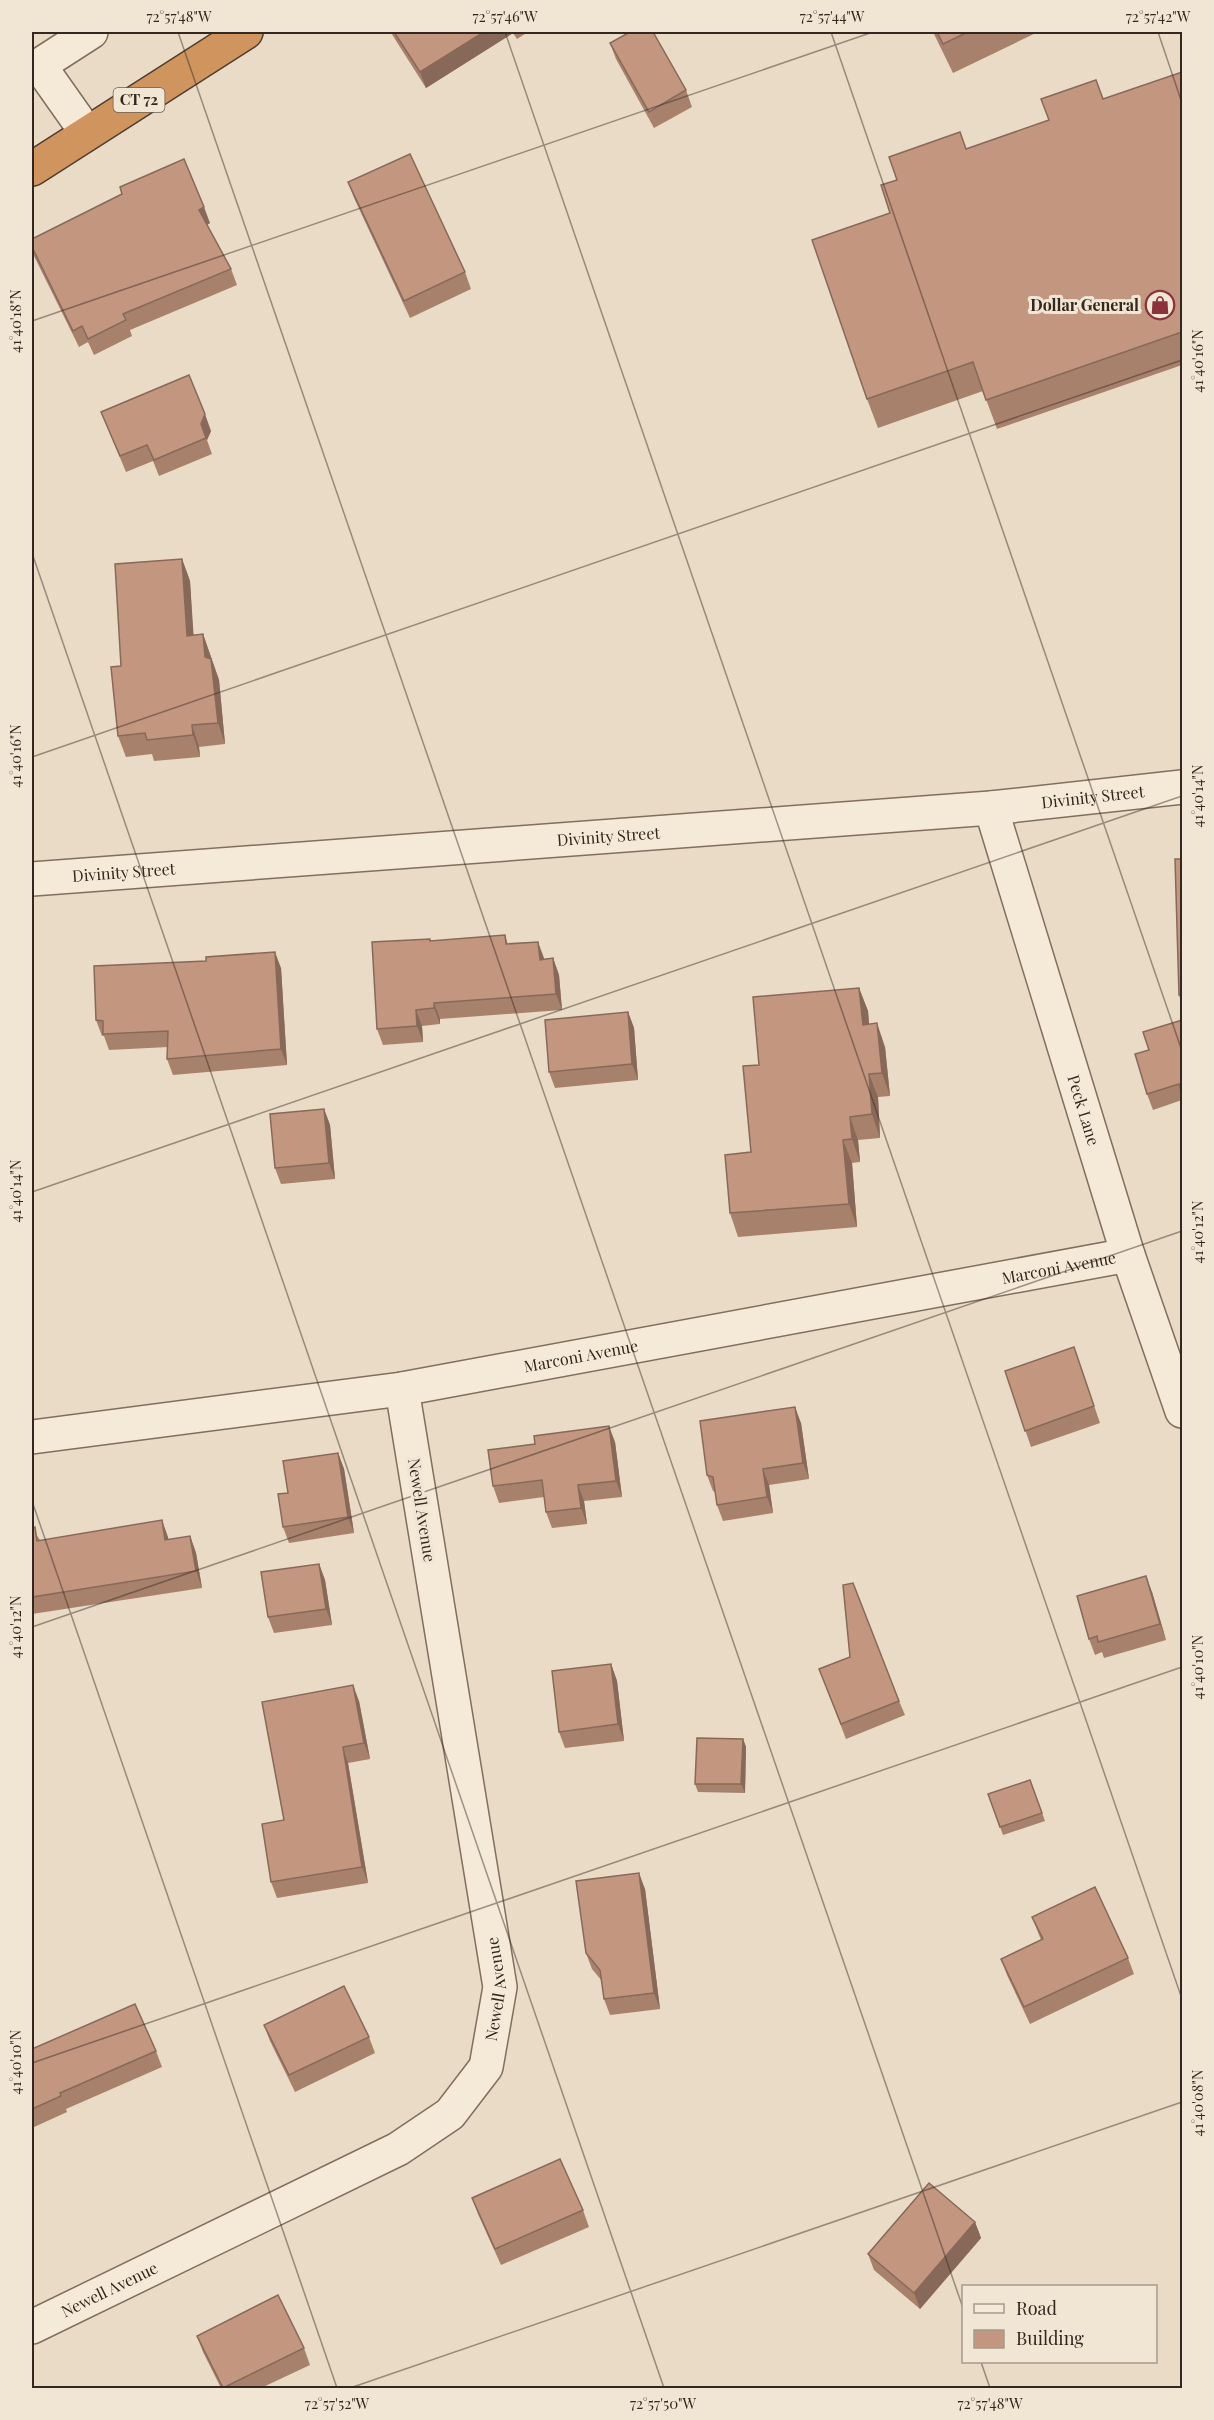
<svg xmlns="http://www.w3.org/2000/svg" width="1214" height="2420" viewBox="0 0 1214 2420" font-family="'Playfair Display',serif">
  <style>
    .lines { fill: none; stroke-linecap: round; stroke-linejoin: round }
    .minor-casing { stroke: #826e5d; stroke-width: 36 }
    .highway-casing { stroke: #503d31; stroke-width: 36 }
    .minor { stroke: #f5ead7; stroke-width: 33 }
    .highway { stroke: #d0955e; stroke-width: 33 }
    .wall { fill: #a8816d }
    .shaded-wall { fill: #886959 }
    .building { fill: #c3967f; stroke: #886959; stroke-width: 1.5 }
    .ticks { fill: none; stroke: #34271f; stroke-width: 1.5; stroke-opacity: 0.45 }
    .labels { text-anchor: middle; stroke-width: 6; stroke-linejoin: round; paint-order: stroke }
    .shield { fill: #f1e6d4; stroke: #6d6055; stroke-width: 1.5 }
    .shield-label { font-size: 15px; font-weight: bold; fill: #34271f }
    .poi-label { font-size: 16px; font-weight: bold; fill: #34271f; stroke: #f1e6d4; text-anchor: end }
    .street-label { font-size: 16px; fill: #34271f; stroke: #f1e6d4 }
    .neatline { fill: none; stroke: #34271f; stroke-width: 2 }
    .ticks-label { font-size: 15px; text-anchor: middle; fill: #34271f }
  </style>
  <rect width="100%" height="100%" fill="#e9dbc5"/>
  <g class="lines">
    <!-- minor casing -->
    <g class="minor-casing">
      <g id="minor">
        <polyline points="39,65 87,133"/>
        <polyline points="32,70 91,32"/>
        <path id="s1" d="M991,808L1128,1255L1182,1411"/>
        <path id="s2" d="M32,879L991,808L1182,787"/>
        <path id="s3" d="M32,1437L402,1389L1128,1255"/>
        <path id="s4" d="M32,2327L398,2149L450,2114L486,2067L500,1987L402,1389"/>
      </g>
    </g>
    <!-- highway casing -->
    <g class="highway-casing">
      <polyline id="highway" points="32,169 246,32"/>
    </g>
    <!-- minor -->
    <use href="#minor" class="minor"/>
    <!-- highway -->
    <use href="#highway" class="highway"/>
  </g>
  <!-- wall -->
  <g class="wall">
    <polygon points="391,32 528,32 517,39 513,33 426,88 393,36"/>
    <polygon points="933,32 1038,32 953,73"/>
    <polygon points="610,43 686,90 692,107 654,128 616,59"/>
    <polygon points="1182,72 1182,365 997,429 983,391 878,428 867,399 890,213 897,180 966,149 1049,120 1103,99"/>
    <polygon points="348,182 465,272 471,289 410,318 354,198"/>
    <polygon points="210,223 207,225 231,269 237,285 130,330 132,336 94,355 88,342 79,347 34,256 32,250 32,239"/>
    <polygon points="101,412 211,431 207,440 212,454 159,476 153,461 126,472"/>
    <polygon points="182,559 190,581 193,635 203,634 219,680 225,744 199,747 200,757 154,761 152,754 126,757 118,736 121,666"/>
    <polygon points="1182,859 1182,1005 1179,995"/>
    <polygon points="505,935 508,944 544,958 544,959 553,958 559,975 562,1010 440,1019 440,1024 422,1026 423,1042 383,1045 377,1029 431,941"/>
    <polygon points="206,961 281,968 287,1065 173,1075 167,1059 168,1047 109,1050 104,1036 102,1036 96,1020"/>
    <polygon points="859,988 868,1011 869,1024 885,1047 890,1096 878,1097 880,1138 858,1140 860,1162 852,1163 857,1227 738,1237 730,1213 751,1152 759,1065"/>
    <polygon points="628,1012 634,1028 638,1080 555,1088 549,1072"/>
    <polygon points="1182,1020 1182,1100 1153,1110 1147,1094 1149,1050"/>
    <polygon points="324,1109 330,1125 335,1179 281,1184 275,1168"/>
    <polygon points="1074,1347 1100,1423 1031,1447 1005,1371"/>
    <polygon points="801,1423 809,1479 769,1485 773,1513 723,1521 717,1505 715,1492 713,1491 707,1475"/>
    <polygon points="615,1442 622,1497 584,1501 587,1524 552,1528 546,1512 544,1497 499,1503 493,1486"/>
    <polygon points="338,1453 344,1469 354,1533 289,1543 283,1527"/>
    <polygon points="32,1528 40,1540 168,1537 168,1540 190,1536 196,1553 202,1588 32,1614"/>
    <polygon points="319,1564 325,1580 332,1625 274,1633 268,1617"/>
    <polygon points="1152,1592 1166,1640 1104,1658 1102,1652 1095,1655 1089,1639"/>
    <polygon points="611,1664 617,1681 624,1741 565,1748 559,1732"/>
    <polygon points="819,1669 899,1701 905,1715 846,1739"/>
    <polygon points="359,1701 370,1759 348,1763 368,1883 277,1898 271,1882 284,1820"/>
    <polygon points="743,1739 746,1747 745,1793 698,1792 695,1784"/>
    <polygon points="1030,1780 1045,1821 1003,1835 988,1794"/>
    <polygon points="645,1889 660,2009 610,2015 604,1999 602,1981 592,1969 586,1953"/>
    <polygon points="1032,1917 1128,1958 1134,1974 1030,2024 1007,1975 1001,1959 1041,1940"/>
    <polygon points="264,2025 369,2037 375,2053 295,2092 270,2041"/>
    <polygon points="32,2049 156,2051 162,2067 66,2109 67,2112 32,2128"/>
    <polygon points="472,2198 583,2210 589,2227 501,2265 478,2214"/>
    <polygon points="975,2222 981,2238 920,2309 874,2270 868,2254"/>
    <polygon points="197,2336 304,2348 310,2365 261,2388 221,2388 203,2352"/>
  </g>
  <!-- shaded-wall -->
  <g class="shaded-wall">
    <polygon points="484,32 513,32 513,33 426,88 420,72"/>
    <polygon points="204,207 210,223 205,226 199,210"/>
    <polygon points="205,414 211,431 207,440 201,424"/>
    <polygon points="182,559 190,581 195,657 187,636"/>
    <polygon points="203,634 219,680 225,744 218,723 205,657"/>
    <polygon points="192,725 199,747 200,757 193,735"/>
    <polygon points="32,740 34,774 32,767"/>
    <polygon points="538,942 544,958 546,976 540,960"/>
    <polygon points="275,952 281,968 287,1065 281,1049"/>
    <polygon points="553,958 559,975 562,1010 556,994"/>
    <polygon points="859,988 868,1011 871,1048 863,1025"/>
    <polygon points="434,1003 440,1019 440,1024 434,1008"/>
    <polygon points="416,1010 422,1026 423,1042 417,1026"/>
    <polygon points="628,1012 634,1028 638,1080 632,1064"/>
    <polygon points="877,1023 885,1047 890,1096 882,1073"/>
    <polygon points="869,1074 878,1097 880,1138 872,1114"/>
    <polygon points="324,1109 330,1125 335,1179 329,1163"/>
    <polygon points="850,1117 858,1140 860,1162 852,1139"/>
    <polygon points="843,1140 852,1163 857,1227 849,1204"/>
    <polygon points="795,1407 801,1423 809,1479 803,1463"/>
    <polygon points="609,1426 615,1442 622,1497 616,1481"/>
    <polygon points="338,1453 344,1469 354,1533 348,1517"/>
    <polygon points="763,1469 769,1485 773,1513 767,1497"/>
    <polygon points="578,1485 584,1501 587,1524 581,1508"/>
    <polygon points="162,1520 168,1537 171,1557 165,1540"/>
    <polygon points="190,1536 196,1553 202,1588 196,1571"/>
    <polygon points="319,1564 325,1580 332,1625 326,1609"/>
    <polygon points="1146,1576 1152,1592 1166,1640 1160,1624"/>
    <polygon points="611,1664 617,1681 624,1741 618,1724"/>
    <polygon points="353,1685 359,1701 370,1759 364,1743"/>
    <polygon points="743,1739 746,1747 745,1793 741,1784"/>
    <polygon points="343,1747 348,1763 368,1883 362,1867"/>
    <polygon points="639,1873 645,1889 660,2009 654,1993"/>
    <polygon points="975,2222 981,2238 920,2309 914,2293"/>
  </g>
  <!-- building -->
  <g class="building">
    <polygon points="394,32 484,32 420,72"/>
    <polygon points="630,32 653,32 686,90 649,112 610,43"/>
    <polygon points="937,32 968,32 943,44"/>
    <polygon points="1182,72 1182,332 986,400 973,362 867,399 812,240 890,213 881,185 897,180 889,157 960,132 966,149 1049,120 1041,99 1096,80 1103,99"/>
    <polygon points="410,154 465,272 404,301 348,182"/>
    <polygon points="184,159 204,207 199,210 231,269 123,314 126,320 88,339 82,326 73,331 32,247 32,239 122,194 120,187"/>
    <polygon points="189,375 205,414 201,424 206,438 154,460 147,445 120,456 101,412"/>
    <polygon points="182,559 187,636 203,634 205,657 211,659 218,723 192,725 193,735 147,740 145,733 118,736 111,667 121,666 115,564"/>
    <polygon points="1175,859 1182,859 1182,995 1179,995"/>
    <polygon points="505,935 506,944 538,942 540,960 553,958 556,994 434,1003 434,1008 416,1010 417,1026 377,1029 372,942 430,939 430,941"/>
    <polygon points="275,952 281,1049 167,1059 168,1031 103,1034 103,1021 96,1020 94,966 206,961 206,957"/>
    <polygon points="859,988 863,1025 877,1023 882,1073 869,1074 872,1114 850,1117 852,1139 843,1140 849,1204 730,1213 725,1155 751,1152 743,1066 759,1065 753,997"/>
    <polygon points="628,1012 632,1064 549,1072 545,1020"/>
    <polygon points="1182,1020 1182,1094 1179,1084 1147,1094 1135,1054 1149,1050 1143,1032"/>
    <polygon points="324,1109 329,1163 275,1168 270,1114"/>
    <polygon points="1074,1347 1094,1406 1025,1431 1005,1371"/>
    <polygon points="795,1407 803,1463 763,1469 767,1497 717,1505 713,1477 707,1475 700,1421"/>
    <polygon points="609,1426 616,1481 578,1485 581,1508 546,1512 542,1480 493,1486 488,1450 535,1444 534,1436"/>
    <polygon points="338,1453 348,1517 283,1527 278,1494 288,1493 283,1461"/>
    <polygon points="162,1520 165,1540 190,1536 196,1571 32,1597 32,1528 35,1527 37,1541"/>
    <polygon points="319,1564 326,1609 268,1617 261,1572"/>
    <polygon points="1146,1576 1160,1624 1098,1642 1097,1636 1089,1639 1077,1596"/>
    <polygon points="853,1583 899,1701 841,1724 819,1669 850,1657 843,1585"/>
    <polygon points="611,1664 618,1724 559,1732 552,1671"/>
    <polygon points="353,1685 364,1743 343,1747 362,1867 271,1882 262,1824 284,1820 262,1702"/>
    <polygon points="697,1738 743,1739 741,1784 695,1784"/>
    <polygon points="1030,1780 1042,1813 1000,1827 988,1794"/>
    <polygon points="639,1873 654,1993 604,1999 600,1970 586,1953 576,1881"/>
    <polygon points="1095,1887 1128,1958 1024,2007 1001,1959 1043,1939 1032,1917"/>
    <polygon points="344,1986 369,2037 289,2075 264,2025"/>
    <polygon points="135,2004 156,2051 60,2093 61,2096 32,2109 32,2049"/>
    <polygon points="560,2159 583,2210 495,2249 472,2198"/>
    <polygon points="929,2183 975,2222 914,2293 868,2254"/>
    <polygon points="278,2295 304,2348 223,2388 197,2336"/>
  </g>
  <!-- ticks -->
  <path class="ticks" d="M178,32L964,2311M505,32L1182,1999M831,32L1182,1051M1158,32L1182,103M32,321L873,32M32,553L664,2388M32,757L1182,360M32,1192L1182,796M32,1501L337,2388M32,1627L1182,1231M32,2063L1182,1667M981,2362L990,2388M350,2388L1182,2102"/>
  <!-- icons -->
  <defs>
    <g id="shop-ring" transform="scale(1.5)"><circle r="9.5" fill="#f1e6d4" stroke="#8b333b" stroke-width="1.5"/><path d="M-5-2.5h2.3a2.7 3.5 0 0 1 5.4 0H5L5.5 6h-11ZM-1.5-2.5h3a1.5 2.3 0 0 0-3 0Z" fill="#8b333b"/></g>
  </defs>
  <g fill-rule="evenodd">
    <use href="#shop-ring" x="1160" y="305"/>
  </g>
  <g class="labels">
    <!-- shield labels -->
    <rect class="shield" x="113.5" y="88" width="51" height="24" rx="4.5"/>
    <g class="shield-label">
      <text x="139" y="105">CT 72</text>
    </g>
    <!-- poi labels -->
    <g class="poi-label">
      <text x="1139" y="311">Dollar General</text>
    </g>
    <!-- street labels -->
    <g class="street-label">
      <text dy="6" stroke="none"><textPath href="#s2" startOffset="1064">Divinity Street</textPath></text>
      <text dy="6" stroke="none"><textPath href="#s2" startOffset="578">Divinity Street</textPath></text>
      <text dy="6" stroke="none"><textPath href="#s2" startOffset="92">Divinity Street</textPath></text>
      <text dy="6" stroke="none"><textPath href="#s1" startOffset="316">Peck Lane</textPath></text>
      <text dy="6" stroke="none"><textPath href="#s3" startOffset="1041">Marconi Avenue</textPath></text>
      <text dy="6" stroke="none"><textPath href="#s3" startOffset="555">Marconi Avenue</textPath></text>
      <text transform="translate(422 1510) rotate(81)" y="6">Newell Avenue</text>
      <text dy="6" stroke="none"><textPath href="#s4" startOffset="608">Newell Avenue</textPath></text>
      <text dy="6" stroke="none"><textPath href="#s4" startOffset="86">Newell Avenue</textPath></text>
    </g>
  </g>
  <!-- border -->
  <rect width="1214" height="2420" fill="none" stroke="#f1e6d4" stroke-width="66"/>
  <!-- legend -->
  <rect x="962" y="2285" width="195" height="78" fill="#f1e6d4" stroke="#a59a8c" stroke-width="1.5"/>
  <rect x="974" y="2304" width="30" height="9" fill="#f5ead7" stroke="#a59a8c" stroke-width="1.5"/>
  <text x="1016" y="2315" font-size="18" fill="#34271f">Road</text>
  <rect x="974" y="2330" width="30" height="18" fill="#c3967f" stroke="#a59a8c" stroke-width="1.5"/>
  <text x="1016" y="2345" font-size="18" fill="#34271f">Building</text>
  <rect x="33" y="33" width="1148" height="2354" class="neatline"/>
  <g class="ticks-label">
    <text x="179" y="22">72°57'48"W</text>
    <text x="505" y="22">72°57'46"W</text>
    <text x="832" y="22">72°57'44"W</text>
    <text x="1158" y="22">72°57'42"W</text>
    <text transform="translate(16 321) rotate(-90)" y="5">41°40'18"N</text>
    <text transform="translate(1198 361) rotate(-90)" y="5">41°40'16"N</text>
    <text transform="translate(16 756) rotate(-90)" y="5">41°40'16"N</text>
    <text transform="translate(1198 796) rotate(-90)" y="5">41°40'14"N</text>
    <text transform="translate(16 1191) rotate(-90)" y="5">41°40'14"N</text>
    <text transform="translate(1198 1232) rotate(-90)" y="5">41°40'12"N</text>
    <text transform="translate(16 1627) rotate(-90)" y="5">41°40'12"N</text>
    <text transform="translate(1198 1667) rotate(-90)" y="5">41°40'10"N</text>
    <text transform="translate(16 2062) rotate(-90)" y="5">41°40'10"N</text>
    <text transform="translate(1198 2103) rotate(-90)" y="5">41°40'08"N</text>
    <text x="337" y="2409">72°57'52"W</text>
    <text x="663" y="2409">72°57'50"W</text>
    <text x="990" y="2409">72°57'48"W</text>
  </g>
</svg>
